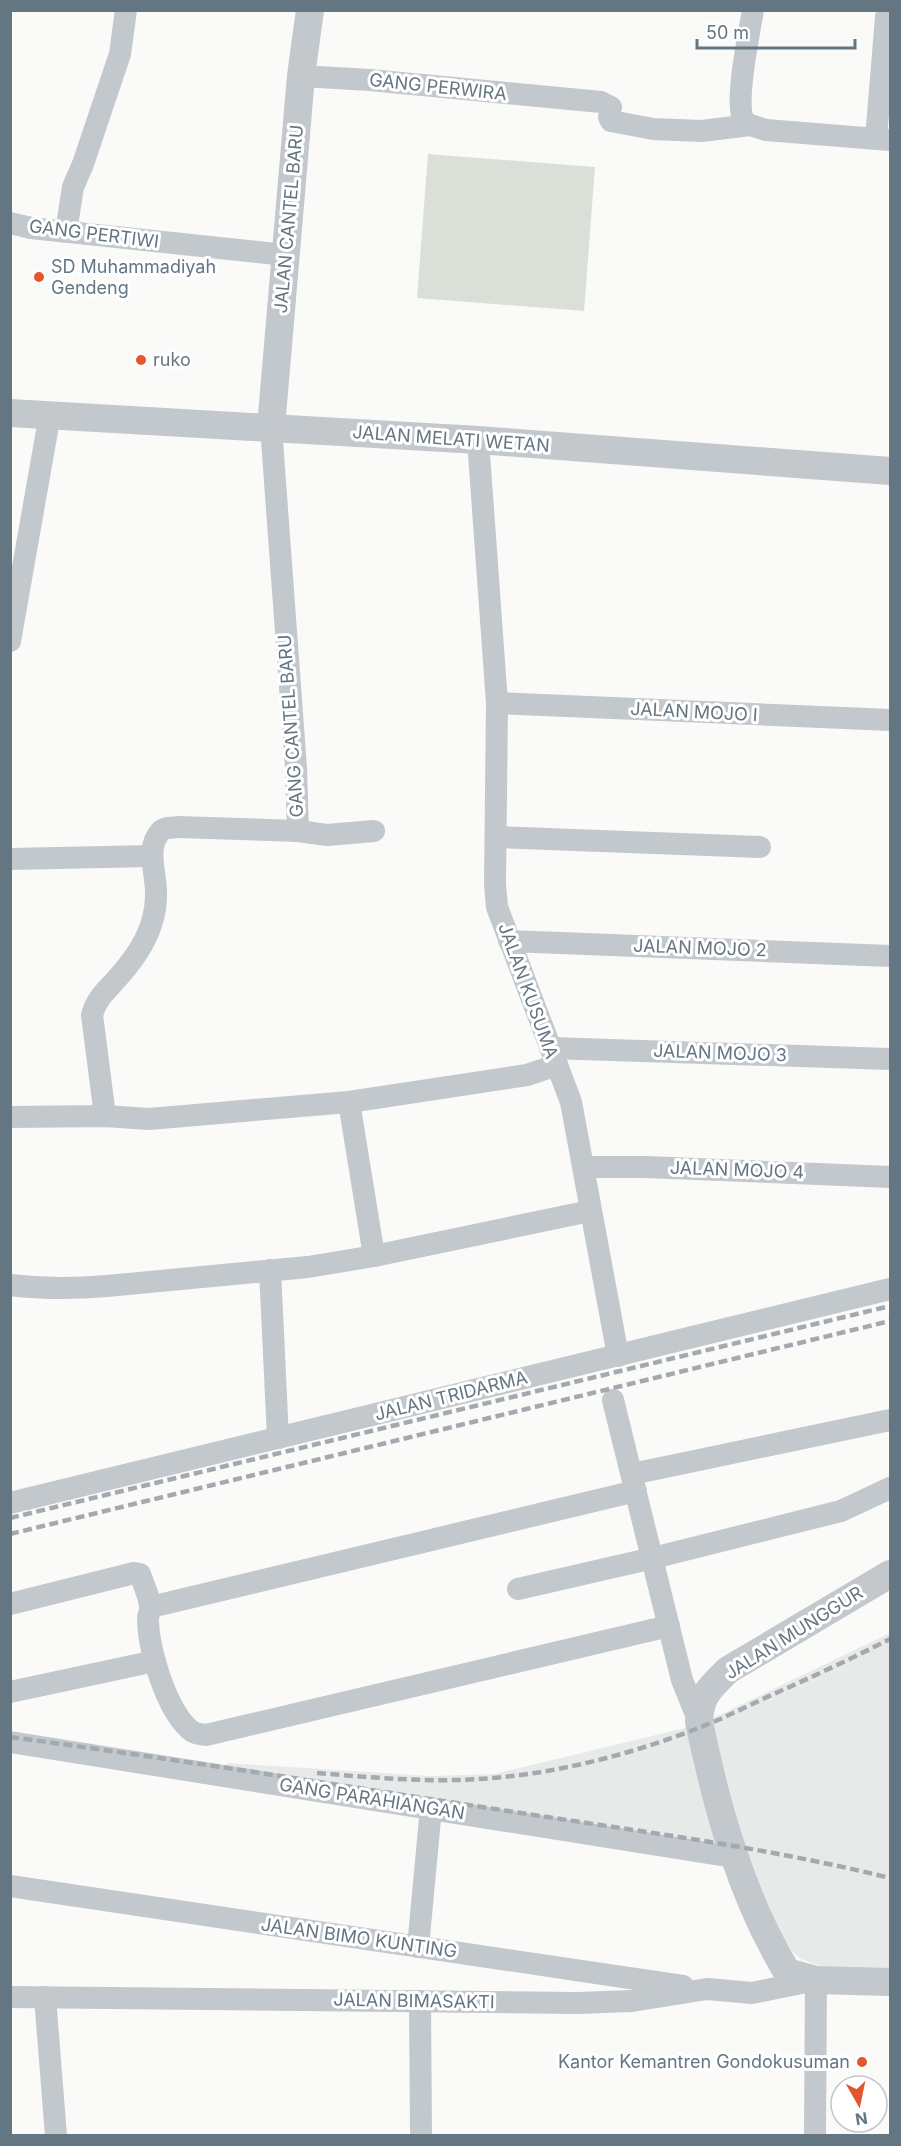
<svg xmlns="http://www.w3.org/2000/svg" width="901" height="2146" viewBox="0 0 901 2146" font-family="Inter,sans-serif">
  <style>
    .built { fill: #e8e9e9 }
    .green { fill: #dadfd7 }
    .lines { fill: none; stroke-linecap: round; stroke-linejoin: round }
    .minor { stroke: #c3c8cc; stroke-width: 22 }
    .tertiary { stroke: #c3c8cc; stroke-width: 28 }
    .rail { stroke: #a2aab0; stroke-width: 4.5; stroke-dasharray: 9 4.5; stroke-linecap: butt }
    .poi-dot { fill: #e4572e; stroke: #fff; stroke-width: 2 }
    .labels { text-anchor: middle; stroke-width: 6; stroke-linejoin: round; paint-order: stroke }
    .street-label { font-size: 18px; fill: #657683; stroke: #fff }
    .poi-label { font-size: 18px; fill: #657683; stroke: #fff; text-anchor: start }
  </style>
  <rect width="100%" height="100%" fill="#fafaf8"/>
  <!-- built -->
  <g class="built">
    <polygon points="890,1633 890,1972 824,1967 801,1959 782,1943 746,1852 711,1719"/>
    <polygon points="689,1727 719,1847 227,1770 227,1763 430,1776 494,1774"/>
  </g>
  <!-- green -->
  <polygon class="green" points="428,154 595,167 584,311 417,298"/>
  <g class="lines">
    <!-- minor -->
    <g class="minor">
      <polyline points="301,76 370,80 601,102 611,107 609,117 611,121 653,129 702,131 750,125 766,130 890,140"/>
      <path d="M750,125C746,123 745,123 743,119C735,99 749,34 753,10"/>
      <polyline points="876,139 886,17"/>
      <polyline points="10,223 31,228 286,255"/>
      <polyline points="66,232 73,187 83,164 120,54 126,10"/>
      <polyline points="10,641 50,414"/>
      <polyline points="497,703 890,720"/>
      <polyline points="298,831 327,835 374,831"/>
      <polyline points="497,837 760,847"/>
      <polyline points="10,859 152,856"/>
      <polyline points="509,941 890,956"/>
      <polyline points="550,1048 890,1059"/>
      <polyline points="557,1065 571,1102 618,1356"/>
      <path d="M105,1116L92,1015C97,996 109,989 121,974C135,958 148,939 153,918C155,911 156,903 156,895C157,875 145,849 160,832C164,827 172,828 178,827L298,831L296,768L271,427"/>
      <polyline points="10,1117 105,1116 149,1119 349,1102 527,1075 557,1065 497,907 495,884 497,703 478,440"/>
      <polyline points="584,1167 646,1167 890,1177"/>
      <polyline points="374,1256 590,1211"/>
      <polyline points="270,1270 278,1438"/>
      <path d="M10,1285C43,1289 74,1289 107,1286L308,1267L374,1256L349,1102"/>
      <polyline points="613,1400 682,1680 699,1722"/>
      <polyline points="632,1474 890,1420"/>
      <polyline points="10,1503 890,1289"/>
      <polyline points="518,1589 653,1558 841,1511 890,1488"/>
      <path d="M10,1604L134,1573L140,1574C143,1584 151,1599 150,1609C150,1612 148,1615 148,1618C148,1649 166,1708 189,1729C194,1734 200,1734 206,1735L669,1626"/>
      <polyline points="151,1609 155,1606 636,1491"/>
      <polyline points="10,1692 155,1661"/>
      <polyline points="10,1742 733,1857"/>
      <polyline points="10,1886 683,1986"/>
      <polyline points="418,1947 431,1808"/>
      <polyline points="10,1997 578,2003 632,2001 707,1989 752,1993 816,1980 815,2136"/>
      <polyline points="45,1997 56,2136"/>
      <polyline points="420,2001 421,2136"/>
    </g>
    <!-- tertiary -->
    <g class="tertiary">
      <polyline points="10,413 478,440 890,471"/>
      <polyline points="271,427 301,76 310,10"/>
      <path d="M890,1574L728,1670C710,1688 700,1695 699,1722C717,1808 741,1896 787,1972L816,1980L890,1982"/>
    </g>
    <!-- rail -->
    <g class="rail">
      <polyline points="10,1518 890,1306"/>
      <polyline points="10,1534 890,1321"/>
      <path d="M10,1737C181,1760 351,1787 521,1813C644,1832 769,1848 890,1878"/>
      <path d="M317,1773C379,1778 441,1784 503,1777C567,1771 641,1751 701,1727C727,1717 751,1704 776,1693C814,1676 853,1658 890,1639"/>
    </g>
  </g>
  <!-- markers -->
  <g class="poi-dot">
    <circle cx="39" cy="277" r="6"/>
    <circle cx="141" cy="360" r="6"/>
    <circle cx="862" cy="2062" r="6"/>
  </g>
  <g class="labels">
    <!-- street labels -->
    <g class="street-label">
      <text transform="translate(438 87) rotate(6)" y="6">GANG PERWIRA</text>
      <text transform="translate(289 219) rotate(-85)" y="6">JALAN CANTEL BARU</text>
      <text transform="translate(94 234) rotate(7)" y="6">GANG PERTIWI</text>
      <text transform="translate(451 439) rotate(4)" y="6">JALAN MELATI WETAN</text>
      <text transform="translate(694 712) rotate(3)" y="6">JALAN MOJO I</text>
      <text transform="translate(291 726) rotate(-94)" y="6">GANG CANTEL BARU</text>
      <text transform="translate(700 948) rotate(2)" y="6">JALAN MOJO 2</text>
      <text transform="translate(528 991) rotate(70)" y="6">JALAN KUSUMA</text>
      <text transform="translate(720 1053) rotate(2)" y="6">JALAN MOJO 3</text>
      <text transform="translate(737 1170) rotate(2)" y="6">JALAN MOJO 4</text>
      <text transform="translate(451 1396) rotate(-14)" y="6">JALAN TRIDARMA</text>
      <text transform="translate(794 1633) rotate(-32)" y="6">JALAN MUNGGUR</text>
      <text transform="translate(372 1799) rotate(9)" y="6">GANG PARAHIANGAN</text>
      <text transform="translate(359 1938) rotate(8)" y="6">JALAN BIMO KUNTING</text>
      <text transform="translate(414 2001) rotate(1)" y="6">JALAN BIMASAKTI</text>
    </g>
    <!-- poi labels -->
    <g class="poi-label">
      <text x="51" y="273">SD Muhammadiyah<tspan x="51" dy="21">Gendeng</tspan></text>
      <text x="153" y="366">ruko</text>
      <text x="850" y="2068" text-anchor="end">Kantor Kemantren Gondokusuman</text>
    </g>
  </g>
  <!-- border -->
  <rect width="901" height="2146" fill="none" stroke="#657683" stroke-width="24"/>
  <!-- north arrow -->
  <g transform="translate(859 2104) rotate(171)"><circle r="28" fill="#ffffff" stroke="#c1c8cd" stroke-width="1.5"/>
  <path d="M0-4.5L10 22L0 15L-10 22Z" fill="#e4572e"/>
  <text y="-9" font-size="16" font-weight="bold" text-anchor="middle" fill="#657683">N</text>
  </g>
  <!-- scale -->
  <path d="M697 39v9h158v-9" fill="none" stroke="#657683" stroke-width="3"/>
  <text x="706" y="39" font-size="18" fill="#657683" stroke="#ffffff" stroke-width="4.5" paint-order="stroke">50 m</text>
</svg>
